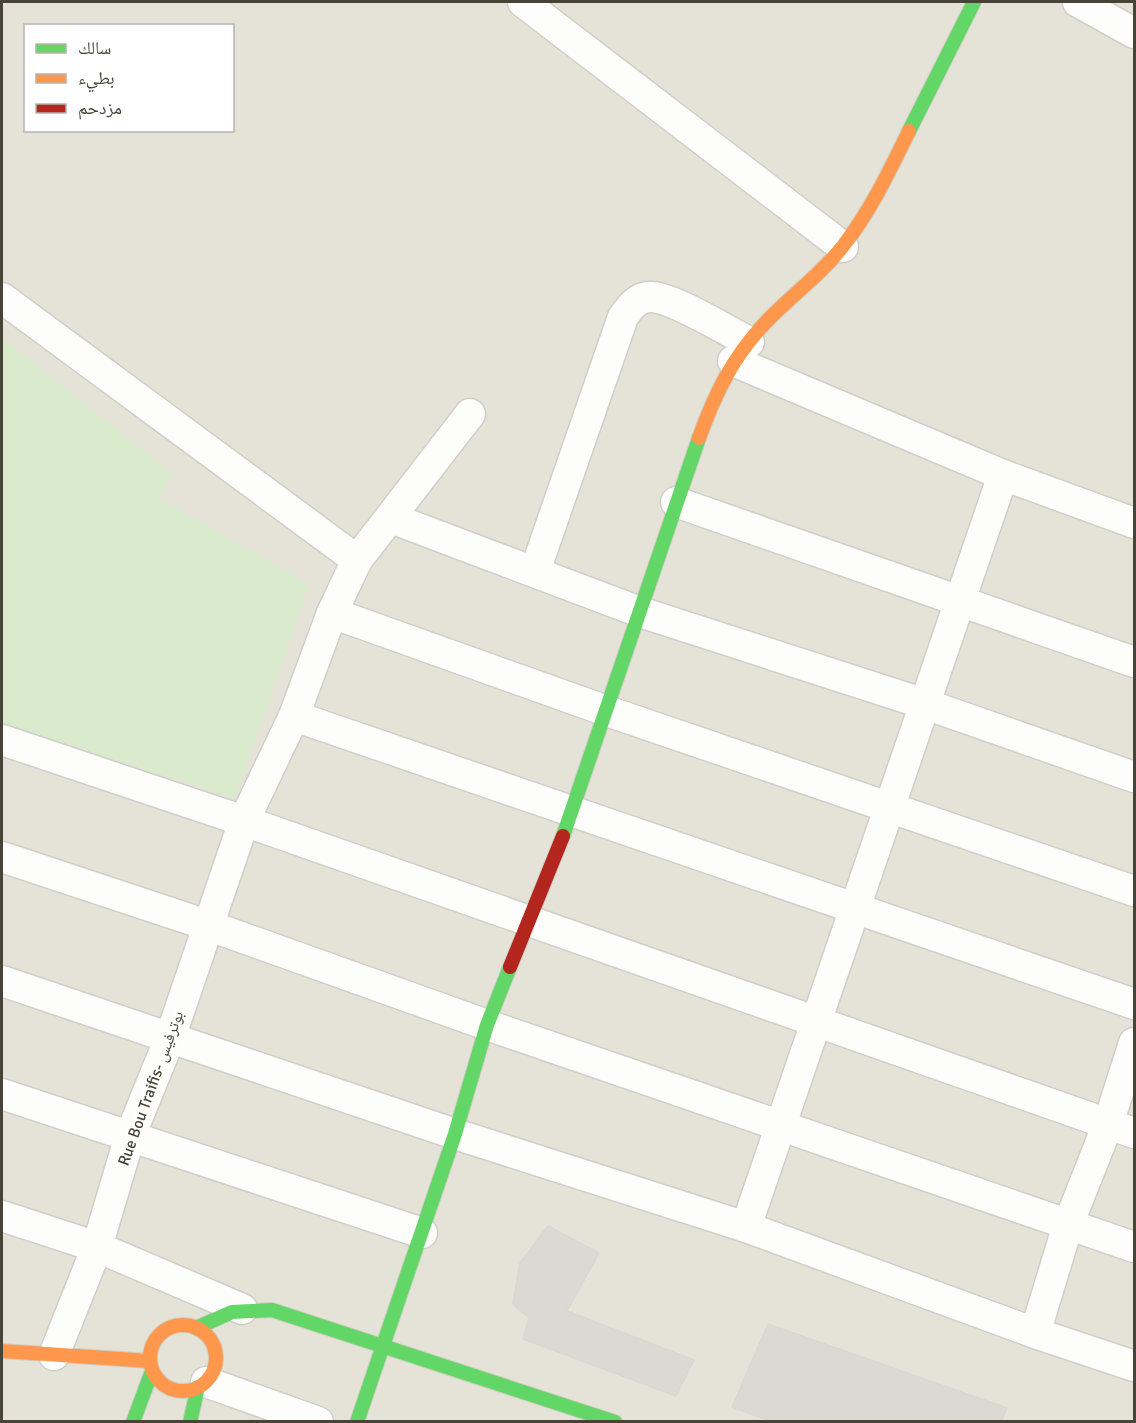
<svg xmlns="http://www.w3.org/2000/svg" width="1136" height="1423" viewBox="0 0 1136 1423" font-family="Signika,'Noto Naskh Arabic',sans-serif">
  <style>
    .residential { fill: #e5e3d8; fill-rule: evenodd }
    .green { fill: #d9ebcc }
    .building { fill: #dbd9d3; stroke: #d9d7d1; stroke-width: 1.5 }
    .lines { fill: none; stroke-linecap: round; stroke-linejoin: round }
    .street-casing { stroke: #cfcec8; stroke-width: 33 }
    .fast-casing { stroke: #d0cec2; stroke-width: 16 }
    .slow-casing { stroke: #d0cec2; stroke-width: 16 }
    .jam-casing { stroke: #d0cec2; stroke-width: 16 }
    .street { stroke: #fdfdfc; stroke-width: 30 }
    .fast { stroke: #63d668; stroke-width: 14 }
    .slow { stroke: #ff974d; stroke-width: 14 }
    .jam { stroke: #b3261e; stroke-width: 14 }
    .labels { text-anchor: middle; stroke-width: 6; stroke-linejoin: round; paint-order: stroke }
    .street-label { font-size: 16px; fill: #474437; stroke: #fff }
  </style>
  <rect width="100%" height="100%" fill="#f1f0eb"/>
  <!-- residential -->
  <path class="residential" d="M2,2H1134V1421H2ZM26,26H232V130H26Z"/>
  <!-- green -->
  <polygon class="green" points="2,338 173,474 159,498 309,584 235,799 2,723"/>
  <!-- building -->
  <g class="building">
    <polygon points="548,1226 599,1253 567,1311 694,1360 676,1396 523,1339 529,1318 513,1304 520,1263"/>
    <polygon points="768,1324 1007,1408 1001,1422 773,1422 732,1407"/>
  </g>
  <g class="lines">
    <!-- street casing -->
    <g class="street-casing">
      <g id="street">
        <polyline points="523,2 843,247"/>
        <polyline points="1078,2 1134,33"/>
        <polyline points="2,298 357,560"/>
        <polyline points="733,361 1003,475 1134,523"/>
        <polyline points="676,502 1134,662"/>
        <polyline points="391,518 640,612 925,704 1134,777"/>
        <path d="M535,571L623,317C630,307 638,296 652,297C674,298 727,331 749,342"/>
        <polyline points="332,613 604,710 1134,891"/>
        <polyline points="294,716 1134,1004"/>
        <polyline points="2,740 244,821 1134,1133"/>
        <polyline points="2,857 207,925 487,1025 1134,1247"/>
        <polyline points="2,981 455,1134 746,1227 1035,1333 1134,1366"/>
        <polyline points="2,1094 422,1233"/>
        <polyline points="2,1216 97,1247 242,1309"/>
        <polyline points="746,1227 1003,475"/>
        <polyline points="1035,1333 1068,1225 1108,1124 1134,1043"/>
        <polyline points="54,1355 97,1247 130,1136 170,1038 244,821 294,716 332,613 357,560 470,414"/>
        <polyline points="206,1382 318,1422"/>
      </g>
    </g>
    <!-- fast casing -->
    <g class="fast-casing">
      <g id="fast">
        <polyline points="909,131 974,2"/>
        <polyline points="563,836 699,438"/>
        <polyline points="196,1328 232,1312 272,1310 615,1422"/>
        <polyline points="133,1422 152,1371"/>
        <polyline points="190,1422 198,1387"/>
        <polyline points="357,1422 455,1134 487,1025 510,967"/>
      </g>
    </g>
    <!-- slow casing -->
    <g class="slow-casing">
      <g id="slow">
        <path d="M699,438C715,394 732,358 765,323C789,297 821,275 843,246C870,212 890,170 909,131"/>
        <circle cx="183" cy="1358" r="33"/>
        <polyline points="2,1351 150,1361"/>
      </g>
    </g>
    <!-- jam casing -->
    <g class="jam-casing">
      <polyline id="jam" points="510,967 563,836"/>
    </g>
    <!-- street -->
    <use href="#street" class="street"/>
    <!-- fast -->
    <use href="#fast" class="fast"/>
    <!-- slow -->
    <use href="#slow" class="slow"/>
    <!-- jam -->
    <use href="#jam" class="jam"/>
  </g>
  <g class="labels">
    <!-- street labels -->
    <g class="street-label">
      <text transform="translate(150 1088) rotate(-70)" y="6">Rue Bou Traifis- بوترفيس</text>
    </g>
  </g>
  <!-- border -->
  <rect width="1136" height="1423" fill="none" stroke="#474437" stroke-width="6"/>
  <!-- legend -->
  <rect x="24" y="24" width="210" height="108" fill="#ffffff" stroke="#b5b4af" stroke-width="1.5"/>
  <rect x="36" y="44" width="30" height="9" fill="#63d668" stroke="#b5b4af" stroke-width="1.5"/>
  <text x="78" y="54" font-size="18" fill="#474437">سالك</text>
  <rect x="36" y="74" width="30" height="9" fill="#ff974d" stroke="#b5b4af" stroke-width="1.5"/>
  <text x="78" y="84" font-size="18" fill="#474437">بطيء</text>
  <rect x="36" y="104" width="30" height="9" fill="#b3261e" stroke="#b5b4af" stroke-width="1.5"/>
  <text x="78" y="114" font-size="18" fill="#474437">مزدحم</text>
</svg>
